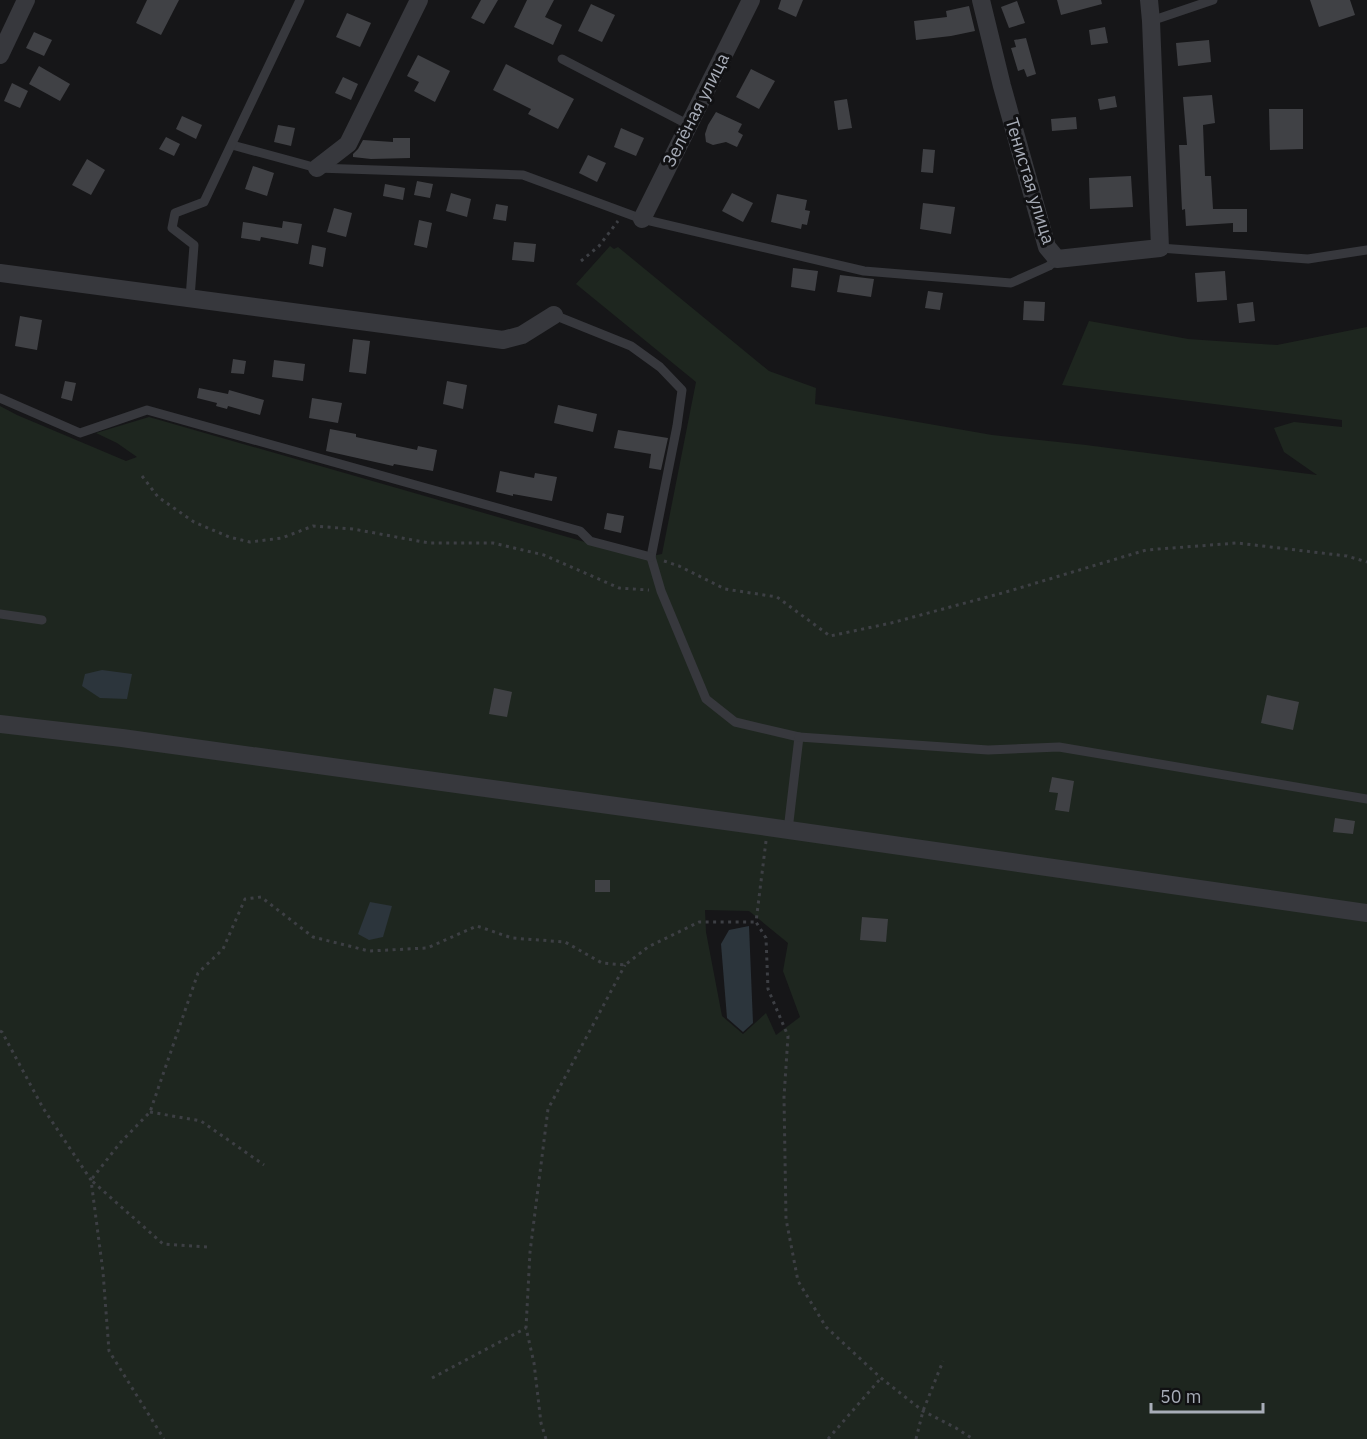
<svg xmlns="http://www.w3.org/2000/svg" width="1367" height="1439" viewBox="0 0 1367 1439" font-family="'IBM Plex Sans',sans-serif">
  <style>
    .green { fill: #1e261f; fill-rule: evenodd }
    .water { fill: #2c353c }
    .building { fill: #404145 }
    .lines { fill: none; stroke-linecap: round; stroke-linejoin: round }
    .path { stroke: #3d3f44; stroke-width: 3; stroke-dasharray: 3 4.5; stroke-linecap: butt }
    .service { stroke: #37383d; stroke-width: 9 }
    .minor { stroke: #37383d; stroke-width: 18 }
    .labels { text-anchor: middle; stroke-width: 6; stroke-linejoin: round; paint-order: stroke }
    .street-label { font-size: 18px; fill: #a8adb8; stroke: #111113 }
  </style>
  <rect width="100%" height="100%" fill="#161618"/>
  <!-- green -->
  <path class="green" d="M610,246L614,249L618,247L769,371L816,388L815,404L992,435L1086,445L1317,475L1284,452L1274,428L1294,422L1342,427V420L1062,385L1089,321L1188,339L1277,345L1367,327V1439H0V406L17,415L126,461L137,457L117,443L96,433L149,417L641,558L662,554L696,382L576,284ZM705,910L749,911L788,943L783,971L800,1017L776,1035L766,1013L743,1034L722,1016L706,932Z"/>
  <!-- water -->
  <g class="water">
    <polygon points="102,670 132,674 127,699 100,698 82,686 85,674"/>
    <polygon points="370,902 392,906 383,937 369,940 358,934"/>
    <polygon points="749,926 753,1023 743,1032 727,1018 721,944 729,930"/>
  </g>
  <!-- building -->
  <g class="building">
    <polygon points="147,0 179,0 161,35 136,23"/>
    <polygon points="481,0 498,0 484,24 471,18"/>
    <polygon points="527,0 554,0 545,17 562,25 553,45 514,27"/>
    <polygon points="781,0 803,0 796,17 778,9"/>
    <polygon points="1057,0 1101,0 1102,4 1061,15"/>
    <polygon points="1310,0 1350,0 1355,15 1319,27"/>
    <polygon points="1017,1 1025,23 1009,28 1001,7"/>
    <polygon points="591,4 615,15 602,42 578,31"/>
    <polygon points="969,6 975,31 951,36 916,40 914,21 947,17 946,11"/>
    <polygon points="347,13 371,23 360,47 336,37"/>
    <polygon points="1105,27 1108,43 1091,45 1089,30"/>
    <polygon points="34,32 52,40 44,56 26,48"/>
    <polygon points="1026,38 1036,74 1027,77 1024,69 1018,71 1011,48 1016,47 1014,40"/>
    <polygon points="1209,40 1211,62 1178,66 1176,43"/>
    <polygon points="418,55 450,71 435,102 414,91 419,82 407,76"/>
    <polygon points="506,64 574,99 558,129 528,114 531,109 493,90"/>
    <polygon points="39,66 70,84 60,101 29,84"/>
    <polygon points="751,69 775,81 759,109 736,97"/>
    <polygon points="343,77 358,84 351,100 335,93"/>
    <polygon points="12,83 28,91 20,108 4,101"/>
    <polygon points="1212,95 1215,123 1203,125 1205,176 1211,176 1213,209 1247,209 1247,232 1233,232 1233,223 1186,226 1185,209 1182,210 1179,145 1187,145 1183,97"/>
    <polygon points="1115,96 1117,107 1100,110 1098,99"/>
    <polygon points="847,99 852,128 838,130 834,101"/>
    <polygon points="1269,109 1303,109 1303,149 1270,150"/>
    <polygon points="716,112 742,124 738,132 743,135 737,147 726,142 713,145 706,142 705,134 708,125"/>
    <polygon points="182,116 202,125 196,139 176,129"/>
    <polygon points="1076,117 1077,129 1052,131 1051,119"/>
    <polygon points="278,125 295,128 291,146 274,142"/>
    <polygon points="621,128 644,138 636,156 614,147"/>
    <polygon points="166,137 180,144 174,156 159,149"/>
    <polygon points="393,138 410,138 410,158 371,159 353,157 353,154 358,149 363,140 393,142"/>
    <polygon points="923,149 935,150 933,173 921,172"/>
    <polygon points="588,155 606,163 597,182 579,173"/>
    <polygon points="87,159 105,170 91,195 72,185"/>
    <polygon points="253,166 274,173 267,196 245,189"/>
    <polygon points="1131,176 1133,207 1090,209 1089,178"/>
    <polygon points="417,181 433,184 430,198 414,195"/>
    <polygon points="385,184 405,188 403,200 383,196"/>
    <polygon points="451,193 471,199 467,217 446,211"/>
    <polygon points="732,193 753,203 743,222 722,211"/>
    <polygon points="777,194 807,200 805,210 810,211 807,225 802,224 801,229 771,222"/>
    <polygon points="923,203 955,207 951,234 920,229"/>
    <polygon points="496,204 508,206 506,221 493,219"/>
    <polygon points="334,208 352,213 346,237 327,232"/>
    <polygon points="419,220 432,223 427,248 414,245"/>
    <polygon points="283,221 302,224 298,244 261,237 260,241 241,238 243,222 282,228"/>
    <polygon points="514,242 536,244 534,262 512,260"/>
    <polygon points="312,245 326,248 323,267 309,264"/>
    <polygon points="793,268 818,271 815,291 791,287"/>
    <polygon points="1225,271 1227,300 1197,302 1195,273"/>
    <polygon points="840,275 874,279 871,297 837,292"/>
    <polygon points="928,291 943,293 940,310 925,308"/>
    <polygon points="1024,301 1045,302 1044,321 1023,320"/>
    <polygon points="1253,302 1255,321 1239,323 1237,304"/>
    <polygon points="20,316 42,320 37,350 15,346"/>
    <polygon points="353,339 370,341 366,374 349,372"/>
    <polygon points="233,359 246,361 244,374 231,373"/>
    <polygon points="274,360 305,364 303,381 272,377"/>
    <polygon points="65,381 76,383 72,401 61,398"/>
    <polygon points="447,381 467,385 463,409 443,404"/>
    <polygon points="199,388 228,394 229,390 264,400 260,415 228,406 227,409 216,406 217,403 197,398"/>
    <polygon points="312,398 342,403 338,423 309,418"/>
    <polygon points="558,405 597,414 593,432 554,423"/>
    <polygon points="330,429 356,434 356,437 417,450 418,446 437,450 433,471 394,464 393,466 326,451"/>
    <polygon points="618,430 668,438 661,470 649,468 651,454 614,448"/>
    <polygon points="500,471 534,478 535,473 557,477 552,501 513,494 513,496 496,492"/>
    <polygon points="607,513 624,516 621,533 604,529"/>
    <polygon points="494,688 512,692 507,717 489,714"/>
    <polygon points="1267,695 1299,702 1293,730 1261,723"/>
    <polygon points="1052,777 1074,781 1069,812 1055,810 1058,793 1049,792"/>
    <polygon points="1335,818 1355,821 1353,834 1333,832"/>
    <rect x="595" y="880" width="15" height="12"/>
    <polygon points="862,917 888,919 886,942 860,940"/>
  </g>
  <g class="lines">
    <!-- path -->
    <g class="path">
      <polyline points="581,261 599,246 618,221"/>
      <polyline points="142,476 158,497 194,522 229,537 250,542 282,538 313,526 353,529 429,543 493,543 544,555 619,588 649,590"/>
      <polyline points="664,561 679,566 725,589 777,597 830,636 891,623 1006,592 1146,550 1237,543 1347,556 1367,562"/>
      <polyline points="766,841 756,922 766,938 768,989 788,1036 784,1097 786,1219 798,1281 826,1327 881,1378 923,1411 956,1428 973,1439"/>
      <polyline points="0,1031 2,1032 43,1108 91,1180 103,1272 109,1351 164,1439"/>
      <polyline points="150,1112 201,1121 264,1165"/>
      <polyline points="207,1247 163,1244 91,1180 120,1143 150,1112 198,973 223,949 245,899 261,897 313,937 369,951 427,948 477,926 512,938 565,942 602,963 625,965 648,947 699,922 756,922"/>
      <polyline points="432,1378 526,1328"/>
      <polyline points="546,1439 541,1423 534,1363 526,1328 530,1252 548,1109 625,965"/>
      <polyline points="828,1439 881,1378"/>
      <polyline points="916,1439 923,1411 943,1361"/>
    </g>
    <!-- service -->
    <g class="service">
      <polyline points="1151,21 1213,0"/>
      <polyline points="562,59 689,125"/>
      <polyline points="232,145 317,168 523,175 642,219 864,271 1011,283 1049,266 1057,259"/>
      <polyline points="1160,248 1308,259 1367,250"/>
      <polyline points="190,298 194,245 172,228 175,213 204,202 300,0"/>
      <polyline points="554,315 631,346 660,367 682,390 677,426 651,557 661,591 706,699 735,722 799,737 788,830"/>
      <polyline points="0,398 80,433 147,410 580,531 590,541 651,557"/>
      <polyline points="0,614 42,620"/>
      <polyline points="799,737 988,750 1059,747 1367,799"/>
    </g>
    <!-- minor -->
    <g class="minor">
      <polyline points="981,0 1002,86 1047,247 1057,259 1160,248 1151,21 1149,0"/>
      <polyline points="0,55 26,0"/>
      <polyline points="317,168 348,144 419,0"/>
      <polyline points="642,219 751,0"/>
      <polyline points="0,273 503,340 522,335 554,315"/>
      <polyline points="0,724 122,738 768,827 1367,913"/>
    </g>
  </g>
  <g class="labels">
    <!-- street labels -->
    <g class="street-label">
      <text transform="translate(696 110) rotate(-63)" y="6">Зелёная улица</text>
      <text transform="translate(1030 181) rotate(73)" y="6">Тенистая улица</text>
    </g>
  </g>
  <!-- scale -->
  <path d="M1151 1403v9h112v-9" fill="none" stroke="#a8adb8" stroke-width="3"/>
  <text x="1160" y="1403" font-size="18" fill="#a8adb8" stroke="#111113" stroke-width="4.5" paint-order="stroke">50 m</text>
</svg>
